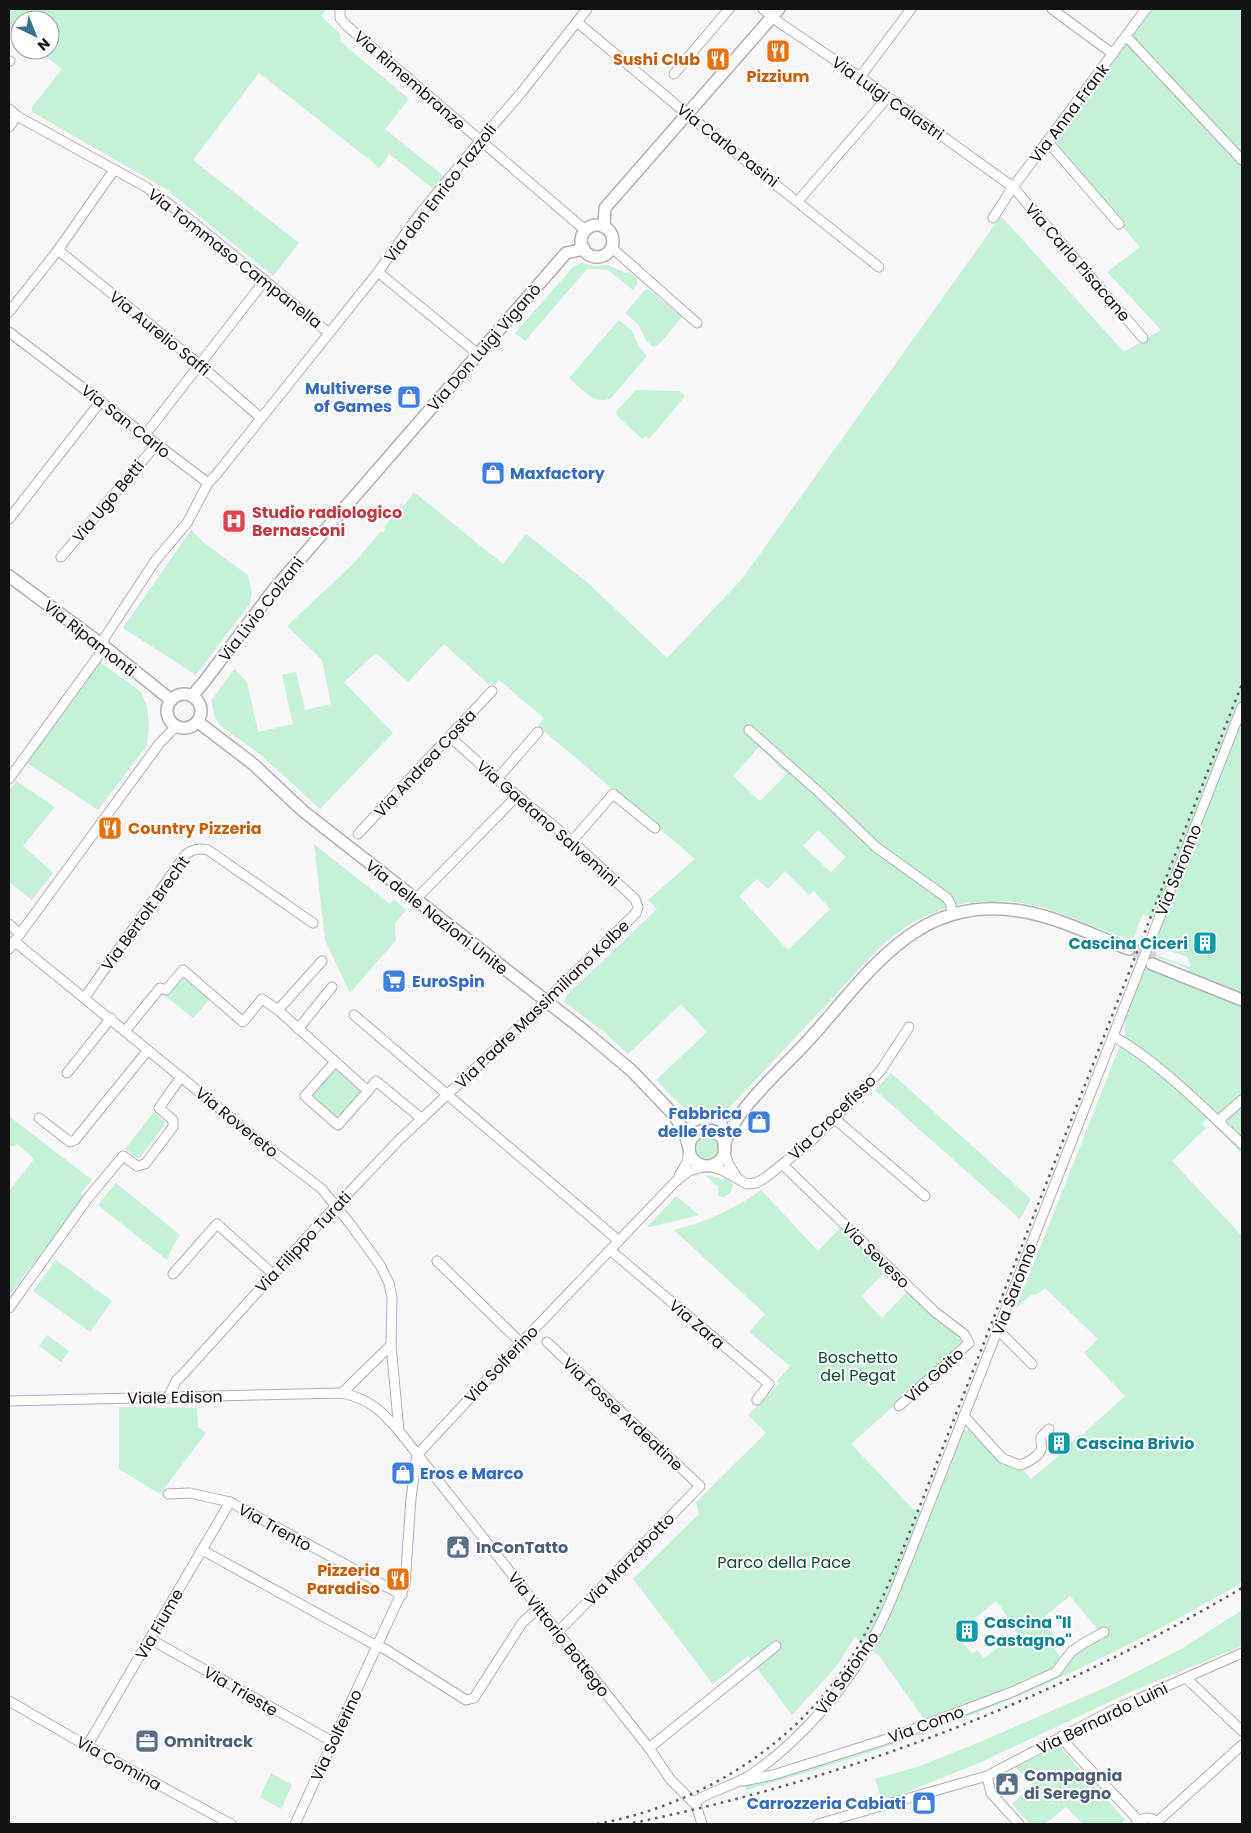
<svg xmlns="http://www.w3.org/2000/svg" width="1251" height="1833" viewBox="0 0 1251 1833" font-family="Poppins,sans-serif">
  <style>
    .green { fill: #c5f1d7; fill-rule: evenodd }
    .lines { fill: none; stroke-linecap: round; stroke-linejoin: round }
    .secondary-tunnel { stroke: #d6d4d8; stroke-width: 11; stroke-dasharray: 11 5.5; stroke-linecap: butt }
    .street-casing { stroke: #b2b0b5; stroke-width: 11 }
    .secondary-casing { stroke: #b2b0b5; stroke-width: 14 }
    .street { stroke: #fff; stroke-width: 9 }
    .secondary { stroke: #fff; stroke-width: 11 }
    .rail { stroke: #5f5e61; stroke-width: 2.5; stroke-dasharray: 2.5 5; stroke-linecap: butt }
    .labels { text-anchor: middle; stroke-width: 4; stroke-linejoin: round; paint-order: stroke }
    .food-label { font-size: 16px; font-weight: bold; fill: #c56008; stroke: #fff; text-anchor: end }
    .street-label { font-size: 16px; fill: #121113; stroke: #fff }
    .shop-label { font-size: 16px; font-weight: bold; fill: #366cbe; stroke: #fff; text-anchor: end }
    .health-label { font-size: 16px; font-weight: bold; fill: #be3a42; stroke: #fff; text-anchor: start }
    .culture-label { font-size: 16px; font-weight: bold; fill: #0d838f; stroke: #fff; text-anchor: start }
    .park-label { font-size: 16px; fill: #0f4b31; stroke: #fff }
    .service-label { font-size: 16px; font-weight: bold; fill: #4e5e75; stroke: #fff; text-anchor: start }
  </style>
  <rect width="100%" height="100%" fill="#f8f6fb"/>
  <!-- green -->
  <g class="green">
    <polygon points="9,9 327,9 321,16 340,34 341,42 409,99 385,129 445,177 435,190 389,154 380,168 259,73 193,160 299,243 273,276 166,189 32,112 32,107 62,69 38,50 50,50 50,20 20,20 20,35 9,27"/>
    <path d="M1149,9H1242V1154L1207,1118L1202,1124L1206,1128L1172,1161L1242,1236V1582C1234,1588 1223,1594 1213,1599C1190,1612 1166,1625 1143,1637C1017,1703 883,1752 746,1790L745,1785L755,1784L848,1755L1065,1667L1083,1648L1104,1637L1070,1596L1036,1623C1042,1630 1056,1630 1055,1639C1055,1642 1054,1645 1054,1648L1061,1658L1053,1671L926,1722L880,1657L855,1637L836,1667L792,1715L748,1656L713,1684L633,1579L699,1514L696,1502L766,1433L748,1415L779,1384L777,1381L790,1366L749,1332L765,1314L674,1230C706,1222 733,1210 761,1190L818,1251L841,1227L885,1272L861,1296L882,1318L907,1292L960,1338L962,1343L960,1347L851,1444L912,1508L929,1514L964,1430L970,1429L1001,1462L1025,1472L1031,1479L1061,1454L1060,1452L1079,1435L1081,1436L1125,1396L1084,1353L1098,1339L1045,1288L1036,1295L1032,1294L1016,1308L1125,1033C1122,1010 1136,988 1144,968L1185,982L1189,969L1155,956L1156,955L1190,967L1191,964L1187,957L1152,945L1088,1088L1154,919L1143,914L1132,941L1043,907L1009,901L969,903L948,907L924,917L910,924L883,944L730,1107C697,1129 677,1102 656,1080L707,1032L681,1004L628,1054L604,1032L564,1002L565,998L571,991L657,909L648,900L695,859L538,726L544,718L499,680L495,685L491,682L488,684L444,644L408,682L376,653L344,682L393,733L320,809L262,756L220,725L215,717L211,701L234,669L247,682L258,732L293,724L282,675L296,672L305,710L331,704L322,660L287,626L353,564L381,531L383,533L386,529L384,527L401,504L404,506L414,492L503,564L526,534L587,582L667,658L742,579L1001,216L1124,352L1161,330L1107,272L1140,247L1122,226L1125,223L1052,142ZM759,747L787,774L760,801L733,776ZM818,830L846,857L831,872L803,846ZM785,871L809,895L814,891L830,909L788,950L739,896L757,879L768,889ZM996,1601C1008,1615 1013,1631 1026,1643L1017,1644L1011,1638L984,1658L977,1650L972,1654L956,1634Z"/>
    <polygon points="582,263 595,266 608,265 626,273 629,272 637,279 637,285 633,290 608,270 587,269 525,341 515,333 573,267"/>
    <polygon points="648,289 682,317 661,342 654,347 647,342 638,324 625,313 645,290"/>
    <path d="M619,320L632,331L639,347L647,356L611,398C594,406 581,388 569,378Z"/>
    <polygon points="636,390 680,391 685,396 649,439 646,436 642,439 617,416 616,412"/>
    <polygon points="191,530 204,543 248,575 252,594 250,603 196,675 123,628"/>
    <polygon points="100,662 141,692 147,707 149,725 147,745 98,810 27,763"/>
    <polygon points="16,781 55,807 23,846 53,873 32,900 9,882 9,791"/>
    <polygon points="314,844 390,904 394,899 406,910 395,924 396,940 350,993 325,940"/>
    <polygon points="183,970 213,996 193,1018 164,995"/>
    <polygon points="335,1062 368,1091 338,1125 305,1096"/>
    <polygon points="891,1073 1031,1199 1020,1219 875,1090"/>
    <polygon points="154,1112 164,1121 165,1124 139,1159 125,1149"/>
    <polygon points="9,1116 92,1180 81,1193 83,1198 11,1293 9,1292 9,1191 34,1159 17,1144 14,1147 9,1144"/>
    <circle cx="707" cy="1148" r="11"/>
    <polygon points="705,1175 713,1176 723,1180 726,1176 733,1185 731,1192 724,1197 718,1196 718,1187"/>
    <polygon points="116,1183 180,1235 172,1248 167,1260 98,1205"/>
    <polygon points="676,1196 699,1215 646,1228"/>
    <polygon points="56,1260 112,1301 90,1332 33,1291"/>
    <polygon points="47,1335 69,1351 61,1362 39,1346"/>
    <polygon points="119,1407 197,1408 198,1427 206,1433 160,1494 119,1469"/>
    <polygon points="1242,1610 1242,1646 1133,1691 979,1763 882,1802 875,1779 920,1766 982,1741 1109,1686 1181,1649"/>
    <polygon points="1058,1745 1125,1820 1122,1824 1083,1824 1066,1807 1045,1824 1030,1824 1012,1804 1033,1785 1016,1767"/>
    <polygon points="271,1773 292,1785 281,1809 260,1797"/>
  </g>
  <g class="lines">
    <!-- secondary-tunnel -->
    <polyline class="secondary-tunnel" points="1129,949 1155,958"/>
    <!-- street casing -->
    <g class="street-casing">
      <g id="street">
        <polyline points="340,9 340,18 346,25 585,230"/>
        <polyline points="763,9 780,23 860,77 1013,187 1143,338"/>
        <polyline points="1052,9 1113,54"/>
        <polyline points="577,22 687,114 879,267"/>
        <polyline points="1126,36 1242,160"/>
        <polyline points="9,61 10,61"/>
        <polyline points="674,74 729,9"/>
        <polyline points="860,77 911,9"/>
        <polyline points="9,109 17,116 146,187 189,219 329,333"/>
        <polyline points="9,127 17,116"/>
        <polyline points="1048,142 1119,224"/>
        <polyline points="798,201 888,97"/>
        <polyline points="993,218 1013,187 1146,9"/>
        <polyline points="611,247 697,323"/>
        <polyline points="58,250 200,365 261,418"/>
        <polyline points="378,272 478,354"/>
        <polyline points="9,312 58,250 114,170"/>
        <polyline points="9,332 208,483 187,523 155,561 105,637 99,655 9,779"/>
        <polyline points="145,435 265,280"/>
        <polyline points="208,483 215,476 378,272 418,216 489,130 521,93 587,9"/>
        <polyline points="9,519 101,401"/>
        <polyline points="61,557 156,445"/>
        <polyline points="749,730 821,794 876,847 947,898 951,905 952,915"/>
        <polyline points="497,779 538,732"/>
        <polyline points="358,834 492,691"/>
        <polyline points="572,841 613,794 655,828"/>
        <polyline points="416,899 517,796"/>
        <polyline points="9,924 20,934"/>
        <polyline points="14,941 263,1144 322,1189 351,1225 380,1265 389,1283 392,1298 391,1345 399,1431"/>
        <polyline points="9,949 159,744 176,726"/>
        <polyline points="322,961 278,1010 368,1091 376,1081 422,1119"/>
        <path d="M85,997L186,854C194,849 199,848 208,850L313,923"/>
        <polyline points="354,1015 619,1241"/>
        <polyline points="298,1029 332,987"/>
        <polyline points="125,1031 160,988 166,990 183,970 243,1022 262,999 278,1010"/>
        <path d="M1113,1036C1160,1063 1203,1107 1242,1144"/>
        <polyline points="335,1062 305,1096 338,1125 368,1091"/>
        <polyline points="67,1073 111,1018"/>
        <polyline points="39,1118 70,1142 75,1140 148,1050"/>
        <polyline points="835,1119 925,1196"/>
        <polyline points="1218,1121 1242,1100"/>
        <polyline points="724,1150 729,1165 736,1176"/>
        <polyline points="783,1165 935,1312 964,1334 969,1343 899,1406"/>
        <polyline points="709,1166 722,1170 747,1184 756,1183 765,1178 809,1143 857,1096 881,1070 909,1027"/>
        <polyline points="679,1176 687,1162 689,1150"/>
        <polyline points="610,1250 769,1384 757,1400"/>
        <polyline points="437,1261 521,1343"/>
        <polyline points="173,1274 217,1224 273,1274"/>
        <polyline points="9,1308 88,1198 123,1156 137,1166 145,1164 173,1127 173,1120 159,1108 181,1077"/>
        <polyline points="998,1330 1032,1364"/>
        <polyline points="547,1342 700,1486 558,1632"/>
        <polyline points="342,1393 391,1345"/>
        <polyline points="168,1398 176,1381 185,1372 318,1225 399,1140 517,1029 636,913 638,907 635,899 572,841 497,779 450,737"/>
        <path d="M9,1401L342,1393C369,1399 381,1410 399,1431L649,1748L670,1779L696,1805L702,1824"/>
        <path d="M964,1416L1002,1458L1019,1465C1025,1464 1038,1457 1041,1450C1043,1447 1040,1441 1041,1437L1049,1429"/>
        <polyline points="168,1494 190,1493 230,1502 402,1595"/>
        <polyline points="202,1550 377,1646 385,1649 466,1700 474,1698 522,1623 538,1608"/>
        <polyline points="150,1639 333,1742"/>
        <polyline points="1186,1678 1242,1731"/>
        <polyline points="9,1701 87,1746 231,1824"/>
        <polyline points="1062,1736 1069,1747 1139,1821"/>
        <polyline points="87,1746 230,1502"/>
        <polyline points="649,1748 776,1646"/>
        <polyline points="987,1776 991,1793 1019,1824"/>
        <polyline points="743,1781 773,1775 890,1738 1012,1692 1056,1672 1071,1652 1084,1643 1104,1632"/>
        <path d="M694,1802C712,1790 734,1786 752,1774C801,1740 844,1690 873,1638C887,1614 896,1587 907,1561L1242,707"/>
        <polyline points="1157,1822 1242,1745"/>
        <polyline points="295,1824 405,1585 411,1498 417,1455 521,1343 675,1182 689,1171 707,1166"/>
        <polyline points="818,1824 987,1776 1113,1710 1242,1653"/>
        <path d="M1136,1824C1143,1816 1152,1816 1158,1824"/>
      </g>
    </g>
    <!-- secondary casing -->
    <g class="secondary-casing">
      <g id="secondary">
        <circle cx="597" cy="241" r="16"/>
        <polyline points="604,227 605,208 779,9"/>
        <polyline points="9,576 101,644 171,700"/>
        <circle cx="184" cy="711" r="17"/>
        <polyline points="192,696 204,682 275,588 566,253 584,249"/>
        <polyline points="198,722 253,764 303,811 582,1029 632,1071 674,1115 684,1131 689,1147"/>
        <polyline points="1152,964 1242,1000"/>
        <circle cx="707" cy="1148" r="18"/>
        <path d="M724,1147C731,1113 781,1070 805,1044C869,975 915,891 1026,912C1059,918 1097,937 1129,949"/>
      </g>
    </g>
    <!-- street -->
    <use href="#street" class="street"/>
    <!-- secondary -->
    <use href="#secondary" class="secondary"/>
    <!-- rail -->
    <g class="rail">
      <path d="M633,1823C851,1778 1050,1701 1242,1588"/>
      <path d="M597,1824C705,1804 803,1741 859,1645C874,1618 886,1590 898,1562L1242,684"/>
    </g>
  </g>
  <!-- icons -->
  <defs>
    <g id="restaurant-square" transform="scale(1.25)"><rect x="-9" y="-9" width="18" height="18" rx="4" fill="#e8710a" stroke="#fff"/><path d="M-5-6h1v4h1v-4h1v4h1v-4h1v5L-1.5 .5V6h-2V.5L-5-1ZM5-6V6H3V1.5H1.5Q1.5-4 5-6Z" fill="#fff"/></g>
    <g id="shop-square" transform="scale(1.25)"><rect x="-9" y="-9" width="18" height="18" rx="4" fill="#3f7fe0" stroke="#fff"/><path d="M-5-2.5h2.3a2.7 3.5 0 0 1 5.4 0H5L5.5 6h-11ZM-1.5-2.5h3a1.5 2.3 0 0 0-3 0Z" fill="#fff"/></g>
    <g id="hospital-square" transform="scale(1.25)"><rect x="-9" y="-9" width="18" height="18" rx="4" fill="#e0444e" stroke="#fff"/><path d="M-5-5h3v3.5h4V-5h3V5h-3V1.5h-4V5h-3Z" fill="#fff"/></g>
    <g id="building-square" transform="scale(1.25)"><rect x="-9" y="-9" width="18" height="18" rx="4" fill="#0f9aa8" stroke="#fff"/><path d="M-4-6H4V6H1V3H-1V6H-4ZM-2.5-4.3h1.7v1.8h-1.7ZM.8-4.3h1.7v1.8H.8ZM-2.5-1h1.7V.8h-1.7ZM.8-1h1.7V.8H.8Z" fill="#fff"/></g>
    <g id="supermarket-square" transform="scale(1.25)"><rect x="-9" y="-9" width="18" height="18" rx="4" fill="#3f7fe0" stroke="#fff"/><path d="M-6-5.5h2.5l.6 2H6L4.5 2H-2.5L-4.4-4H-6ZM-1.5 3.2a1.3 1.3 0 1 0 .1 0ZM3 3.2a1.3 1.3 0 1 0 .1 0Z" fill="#fff"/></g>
    <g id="civic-square" transform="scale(1.25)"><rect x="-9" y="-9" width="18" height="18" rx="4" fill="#5c6f8a" stroke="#fff"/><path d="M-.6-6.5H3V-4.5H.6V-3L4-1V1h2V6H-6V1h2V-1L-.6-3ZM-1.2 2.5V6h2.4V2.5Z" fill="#fff"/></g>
    <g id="office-square" transform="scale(1.25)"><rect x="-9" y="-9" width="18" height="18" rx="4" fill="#5c6f8a" stroke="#fff"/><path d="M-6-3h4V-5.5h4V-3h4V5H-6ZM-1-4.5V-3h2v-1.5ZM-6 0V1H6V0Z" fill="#fff"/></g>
  </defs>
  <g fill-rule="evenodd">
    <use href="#restaurant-square" x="778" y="51"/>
    <use href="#restaurant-square" x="718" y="59"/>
    <use href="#shop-square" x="409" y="397"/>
    <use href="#shop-square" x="493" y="473"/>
    <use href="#hospital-square" x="234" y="521"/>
    <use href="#restaurant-square" x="110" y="828"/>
    <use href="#building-square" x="1205" y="943"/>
    <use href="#supermarket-square" x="394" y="981"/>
    <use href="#shop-square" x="759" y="1122"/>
    <use href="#building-square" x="1059" y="1443"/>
    <use href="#shop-square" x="403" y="1473"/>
    <use href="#civic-square" x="458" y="1547"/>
    <use href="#restaurant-square" x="398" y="1579"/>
    <use href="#building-square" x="967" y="1631"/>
    <use href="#office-square" x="147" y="1741"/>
    <use href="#civic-square" x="1007" y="1784"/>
    <use href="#shop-square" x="924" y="1803"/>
  </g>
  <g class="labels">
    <!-- food labels -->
    <g class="food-label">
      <text x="700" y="65">Sushi Club</text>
      <text x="778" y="82" text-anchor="middle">Pizzium</text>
      <text x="128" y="834" text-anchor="start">Country Pizzeria</text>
      <text x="380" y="1576">Pizzeria<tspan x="380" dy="18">Paradiso</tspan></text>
    </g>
    <!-- street labels -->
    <g class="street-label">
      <text transform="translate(410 80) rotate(41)" y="6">Via Rimembranze</text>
      <text transform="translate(888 98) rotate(35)" y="6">Via Luigi Calastri</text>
      <text transform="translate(1069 113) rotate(-53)" y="6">Via Anna Frank</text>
      <text transform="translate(728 145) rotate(38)" y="6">Via Carlo Pasini</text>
      <text transform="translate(440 193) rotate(-52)" y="6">Via don Enrico Tazzoli</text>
      <text transform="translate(235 258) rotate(38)" y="6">Via Tommaso Campanella</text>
      <text transform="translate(1078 262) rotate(49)" y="6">Via Carlo Pisacane</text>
      <text transform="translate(160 333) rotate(39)" y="6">Via Aurelio Saffi</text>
      <text transform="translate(484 347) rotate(-49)" y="6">Via Don Luigi Viganò</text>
      <text transform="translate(126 421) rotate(38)" y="6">Via San Carlo</text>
      <text transform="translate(108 501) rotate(-50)" y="6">Via Ugo Betti</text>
      <text transform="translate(261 609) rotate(-52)" y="6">Via Livio Colzani</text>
      <text transform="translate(90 638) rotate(38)" y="6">Via Ripamonti</text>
      <text transform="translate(425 763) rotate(-47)" y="6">Via Andrea Costa</text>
      <text transform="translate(548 823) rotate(41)" y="6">Via Gaetano Salvemini</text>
      <text transform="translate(1178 870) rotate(-68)" y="6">Via Saronno</text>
      <text transform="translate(145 913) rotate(-54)" y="6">Via Bertolt Brecht</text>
      <text transform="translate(437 917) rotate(38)" y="6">Via delle Nazioni Unite</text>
      <text transform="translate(542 1004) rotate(-44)" y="6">Via Padre Massimiliano Kolbe</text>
      <text transform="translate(832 1117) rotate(-44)" y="6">Via Crocefisso</text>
      <text transform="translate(237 1122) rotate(39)" y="6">Via Rovereto</text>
      <text transform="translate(303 1242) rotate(-47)" y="6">Via Filippo Turati</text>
      <text transform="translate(876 1255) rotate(44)" y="6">Via Seveso</text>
      <text transform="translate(1014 1289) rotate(-69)" y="6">Via Saronno</text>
      <text transform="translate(697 1324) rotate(40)" y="6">Via Zara</text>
      <text transform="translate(501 1364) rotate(-47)" y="6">Via Solferino</text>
      <text transform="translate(934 1375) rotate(-42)" y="6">Via Goito</text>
      <text transform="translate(175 1397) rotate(-1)" y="6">Viale Edison</text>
      <text transform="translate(623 1414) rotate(43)" y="6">Via Fosse Ardeatine</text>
      <text transform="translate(275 1527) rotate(29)" y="6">Via Trento</text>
      <text transform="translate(629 1559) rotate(-46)" y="6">Via Marzabotto</text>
      <text transform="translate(159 1624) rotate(-60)" y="6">Via Fiume</text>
      <text transform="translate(559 1634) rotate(52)" y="6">Via Vittorio Bottego</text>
      <text transform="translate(847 1673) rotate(-55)" y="6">Via Saronno</text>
      <text transform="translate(241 1691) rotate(30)" y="6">Via Trieste</text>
      <text transform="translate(1102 1718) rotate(-26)" y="6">Via Bernardo Luini</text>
      <text transform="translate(926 1724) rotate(-20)" y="6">Via Como</text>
      <text transform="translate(336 1735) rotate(-65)" y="6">Via Solferino</text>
      <text transform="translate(119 1763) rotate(29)" y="6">Via Comina</text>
    </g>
    <!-- shop labels -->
    <g class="shop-label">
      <text x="392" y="394">Multiverse<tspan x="392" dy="18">of Games</tspan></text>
      <text x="510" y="479" text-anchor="start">Maxfactory</text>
      <text x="412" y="987" text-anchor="start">EuroSpin</text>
      <text x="742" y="1119">Fabbrica<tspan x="742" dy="18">delle feste</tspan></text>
      <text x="420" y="1479" text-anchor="start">Eros e Marco</text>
      <text x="906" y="1809">Carrozzeria Cabiati</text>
    </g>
    <!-- health labels -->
    <g class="health-label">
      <text x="252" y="518">Studio radiologico<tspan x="252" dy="18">Bernasconi</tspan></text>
    </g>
    <!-- culture labels -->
    <g class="culture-label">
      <text x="1188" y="949" text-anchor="end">Cascina Ciceri</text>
      <text x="1076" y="1449">Cascina Brivio</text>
      <text x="984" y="1628">Cascina "Il<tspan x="984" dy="18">Castagno"</tspan></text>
    </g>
    <!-- park labels -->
    <g class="park-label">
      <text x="858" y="1363">Boschetto<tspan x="858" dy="18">del Pegat</tspan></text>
      <text x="784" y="1568">Parco della Pace</text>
    </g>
    <!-- service labels -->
    <g class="service-label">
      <text x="476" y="1553">InConTatto</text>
      <text x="164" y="1747">Omnitrack</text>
      <text x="1024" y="1781">Compagnia<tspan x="1024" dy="18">di Seregno</tspan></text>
    </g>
  </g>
  <!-- border -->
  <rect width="1251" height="1833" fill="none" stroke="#121113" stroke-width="20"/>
  <!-- north arrow -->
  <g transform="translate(35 35) rotate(137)"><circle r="24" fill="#ffffff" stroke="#a0a0a1"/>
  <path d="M0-4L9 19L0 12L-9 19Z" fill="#38738b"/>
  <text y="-8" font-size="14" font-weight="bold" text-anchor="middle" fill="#121113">N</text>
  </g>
</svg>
